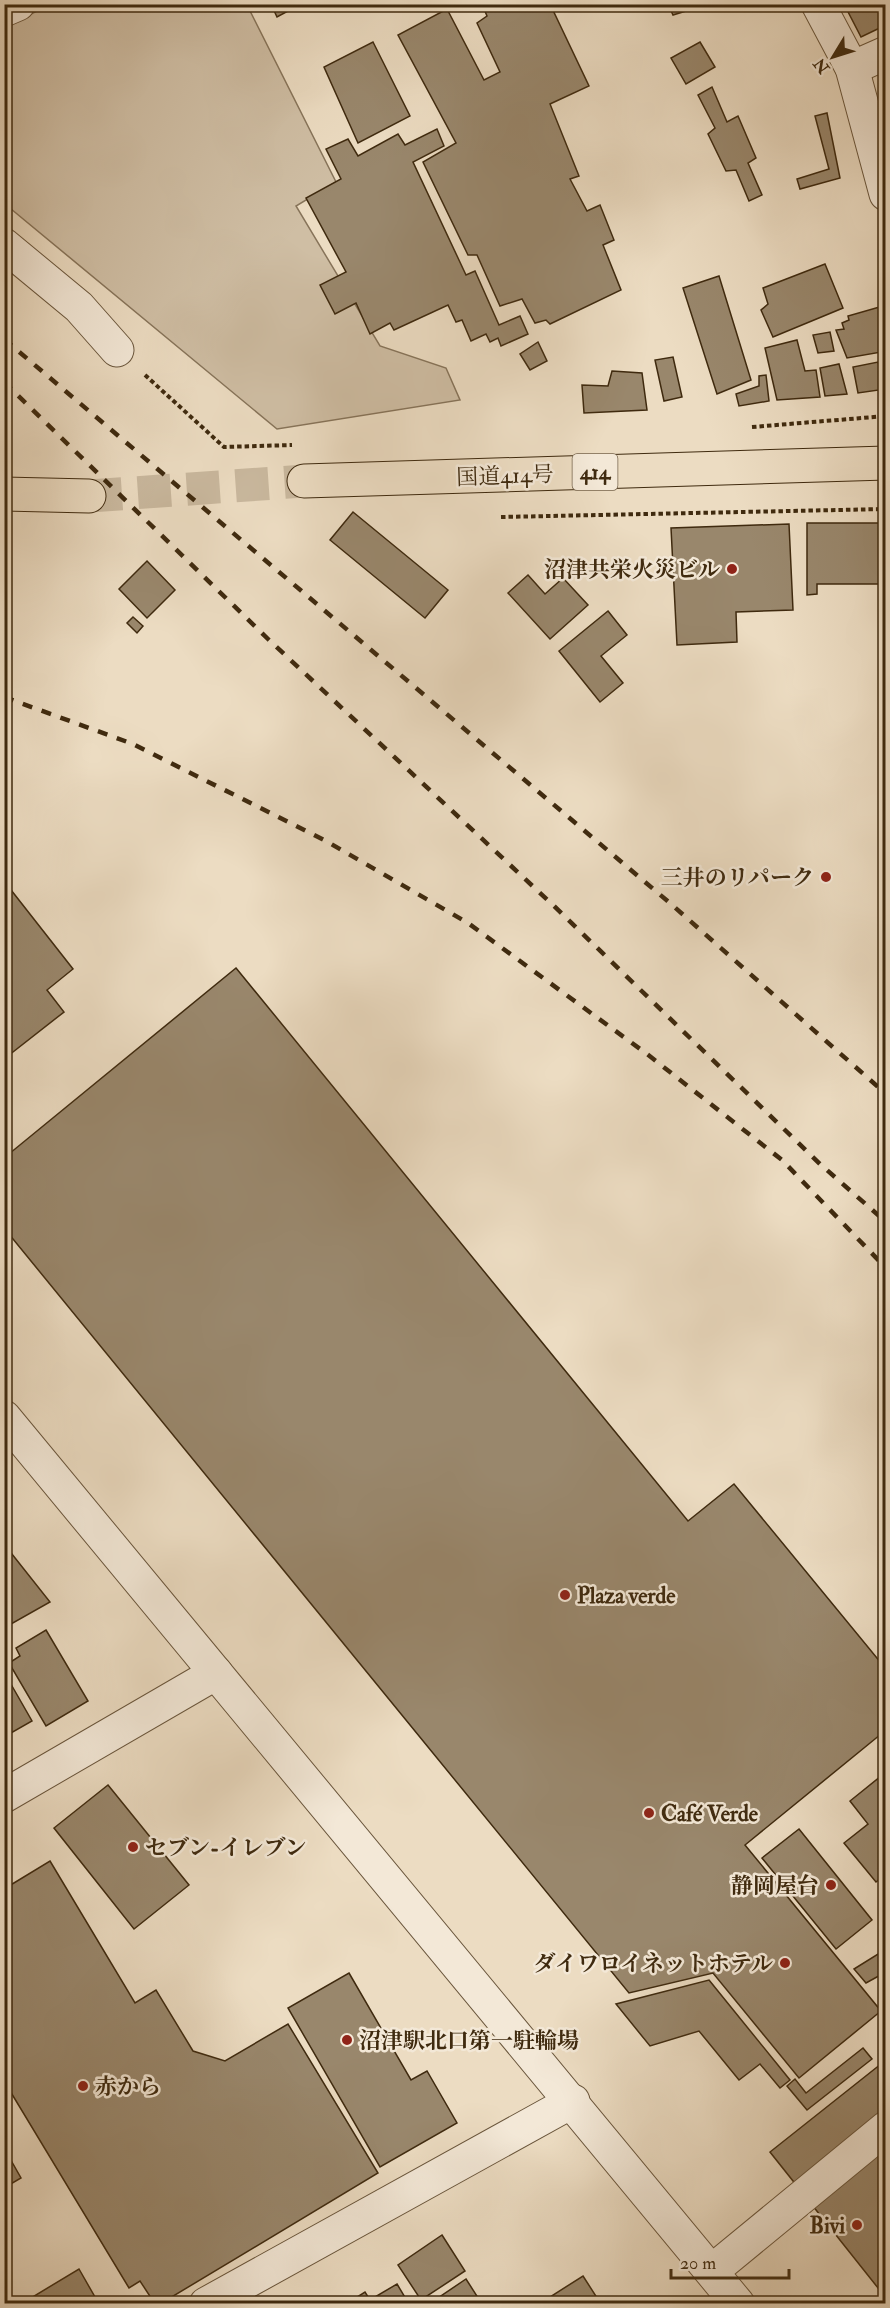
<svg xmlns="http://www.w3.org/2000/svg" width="890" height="2308" viewBox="0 0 890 2308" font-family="'IM FELL Double Pica','Noto Serif JP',serif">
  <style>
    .green { fill: #cfbea4; stroke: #87745a; stroke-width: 1.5 }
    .building { fill: #99876c; stroke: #3f2a0f; stroke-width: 1.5 }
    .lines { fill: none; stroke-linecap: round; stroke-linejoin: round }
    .highway-tunnel { stroke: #c9b89e; stroke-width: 33; stroke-dasharray: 33 16; stroke-linecap: butt }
    .minor-casing { stroke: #6a563c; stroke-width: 35 }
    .highway-casing { stroke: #3f2a0f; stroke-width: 35 }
    .path { stroke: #3f2a0f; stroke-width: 4; stroke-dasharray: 4.5 3; stroke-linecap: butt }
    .minor { stroke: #f3e8d7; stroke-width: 33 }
    .highway { stroke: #ecdcc2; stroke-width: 33 }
    .rail { stroke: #3f2a0f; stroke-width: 4.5; stroke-dasharray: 10 10; stroke-linecap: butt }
    .poi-dot { fill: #8f2418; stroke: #f3e8d7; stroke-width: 2 }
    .labels { text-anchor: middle; stroke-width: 5; stroke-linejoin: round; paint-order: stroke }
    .shield { fill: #f3e8d7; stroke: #75634b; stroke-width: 1.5 }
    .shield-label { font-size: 21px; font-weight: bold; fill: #3f2a0f }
    .street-label { font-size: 22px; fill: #3f2a0f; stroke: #f3e8d7 }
    .poi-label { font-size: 22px; font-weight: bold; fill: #3f2a0f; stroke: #f3e8d7; text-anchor: end }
  </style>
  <rect width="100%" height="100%" fill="#ecdcc2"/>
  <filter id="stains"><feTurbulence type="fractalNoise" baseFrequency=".00333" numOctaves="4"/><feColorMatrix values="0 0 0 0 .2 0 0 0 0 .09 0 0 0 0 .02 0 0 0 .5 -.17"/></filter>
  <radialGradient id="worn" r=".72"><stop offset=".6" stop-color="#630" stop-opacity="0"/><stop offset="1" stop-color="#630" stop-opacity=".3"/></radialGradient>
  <!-- green -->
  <polygon class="green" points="49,5 247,5 336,182 296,206 380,346 446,368 460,400 277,429 5,204 5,27"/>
  <!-- building -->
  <g class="building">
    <polygon points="271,4 301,4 277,17"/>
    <polygon points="482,4 550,4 589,86 550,104 579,176 570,179 587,211 600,205 614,240 603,245 621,290 550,324 546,320 535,323 522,299 500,306 477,255 468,255 423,162 456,143 398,35 447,9 484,80 500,72 477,23 487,16"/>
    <polygon points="668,4 701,4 702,6 673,15"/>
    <polygon points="844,4 886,4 886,25 861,37"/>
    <polygon points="373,42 410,116 358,143 324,67"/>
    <polygon points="700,42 715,67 686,84 671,58"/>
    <polygon points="712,87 727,122 738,116 756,158 748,163 762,195 749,201 736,170 726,171 708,134 715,128 698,95"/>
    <polygon points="827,113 840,178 800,189 797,179 829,169 815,116"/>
    <polygon points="437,129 444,146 413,162 466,275 475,271 499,325 520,316 528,334 501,346 498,338 490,342 486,334 471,341 462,320 456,322 448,305 394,330 390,323 370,334 356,303 335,314 320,285 346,272 306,198 341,179 326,149 348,139 358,156 398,134 405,145"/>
    <polygon points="825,264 843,308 773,337 761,310 768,304 763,288"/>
    <polygon points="719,276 751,380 717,394 683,288"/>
    <polygon points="883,306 886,363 881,352 847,358 836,330 844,329 842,323 849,320 848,316"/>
    <polygon points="830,332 834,351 818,353 813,335"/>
    <polygon points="797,340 805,371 816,370 820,397 777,400 765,348"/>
    <polygon points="538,342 547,361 530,370 520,354"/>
    <polygon points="673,357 682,397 664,401 655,360"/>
    <polygon points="878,362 886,389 858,393 853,367"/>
    <polygon points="839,364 847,394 825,396 820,368"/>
    <polygon points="612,371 642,373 647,410 584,413 582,385 608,386"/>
    <polygon points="766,375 769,401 739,406 736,394 759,386 759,376"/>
    <polygon points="353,512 448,590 425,618 330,540"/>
    <polygon points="807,523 886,523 886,584 817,584 817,594 807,595"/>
    <polygon points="789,524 793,610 736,612 737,642 677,645 671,528"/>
    <polygon points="147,561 175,590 147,618 119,589"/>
    <polygon points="528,575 545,594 563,578 588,605 550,639 508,593"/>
    <polygon points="608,611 627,635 601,656 623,683 600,702 559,651"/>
    <polygon points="133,617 143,626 137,633 127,623"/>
    <polygon points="4,881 73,969 47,990 64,1012 4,1059"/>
    <polygon points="236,968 688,1521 734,1484 886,1669 886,1730 745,1845 881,2011 799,2078 713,1973 629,1993 4,1228 4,1158"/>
    <polygon points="4,1544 50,1602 4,1628"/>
    <polygon points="46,1630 88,1701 46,1726 9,1663 20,1656 16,1648"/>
    <polygon points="4,1672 32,1721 4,1737"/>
    <polygon points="886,1772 886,1874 876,1882 844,1843 868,1824 850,1801"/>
    <polygon points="108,1785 189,1885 134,1929 54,1828"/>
    <polygon points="799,1829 872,1920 836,1949 762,1858"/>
    <polygon points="50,1861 135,2003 156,1990 193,2051 225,2061 288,2024 378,2173 160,2304 155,2304 140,2281 129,2288 4,2081 4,1889"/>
    <polygon points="886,1949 886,1972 866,1983 854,1969"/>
    <polygon points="349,1973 411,2080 427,2071 457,2123 380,2167 288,2008"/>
    <polygon points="709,1980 790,2080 780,2088 760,2064 739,2080 699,2031 650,2046 616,2004"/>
    <polygon points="863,2048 872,2059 807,2110 787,2086 795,2079 806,2093"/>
    <polygon points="886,2060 886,2298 770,2152"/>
    <polygon points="4,2148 21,2178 4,2188"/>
    <polygon points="442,2235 465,2271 421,2300 398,2265"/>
    <polygon points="79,2269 99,2304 21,2304"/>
    <polygon points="583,2276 601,2304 539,2304"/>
    <polygon points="466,2279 482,2304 429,2304"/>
    <polygon points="397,2284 409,2304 346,2304 365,2292 370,2300"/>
  </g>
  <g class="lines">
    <!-- highway-tunnel -->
    <polyline class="highway-tunnel" points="89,496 304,481"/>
    <!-- minor casing -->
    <g class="minor-casing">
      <g id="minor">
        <polyline points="818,4 852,68 886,194"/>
        <polyline points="4,10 18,4"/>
        <polyline points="852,68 886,53"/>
        <polyline points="4,245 79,307 117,350"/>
        <polyline points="4,1417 738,2304"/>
        <polyline points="4,1796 216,1673"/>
        <polyline points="712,2271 886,2128"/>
        <polyline points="206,2304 573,2101"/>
      </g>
    </g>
    <!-- highway casing -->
    <g class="highway-casing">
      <g id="highway">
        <polyline points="304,481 886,463"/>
        <polyline points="4,494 89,496"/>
      </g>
    </g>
    <!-- path -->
    <g class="path">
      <polyline points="145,375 224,447 292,445"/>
      <polyline points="752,427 886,416"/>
      <polyline points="501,517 886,509"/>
    </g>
    <!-- minor -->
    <use href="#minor" class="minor"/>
    <!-- highway -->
    <use href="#highway" class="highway"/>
    <!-- rail -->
    <g class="rail">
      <polyline points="4,339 671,904 886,1094"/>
      <polyline points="4,382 268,639 554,906 820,1164 886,1222"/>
      <polyline points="4,697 133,744 326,841 468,923 647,1054 782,1160 886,1268"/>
    </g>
  </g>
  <!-- markers -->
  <g class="poi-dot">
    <circle cx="732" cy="569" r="6"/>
    <circle cx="826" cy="877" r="6"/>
    <circle cx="565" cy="1595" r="6"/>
    <circle cx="649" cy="1813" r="6"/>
    <circle cx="133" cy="1847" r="6"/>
    <circle cx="831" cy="1885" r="6"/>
    <circle cx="785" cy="1963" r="6"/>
    <circle cx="347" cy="2040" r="6"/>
    <circle cx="83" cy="2086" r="6"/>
    <circle cx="857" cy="2225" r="6"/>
  </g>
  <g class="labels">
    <!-- shield labels -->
    <rect class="shield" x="572.5" y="454" width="45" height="36" rx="4.5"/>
    <g class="shield-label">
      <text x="595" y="479">414</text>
    </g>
    <!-- street labels -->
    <g class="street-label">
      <text transform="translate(505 475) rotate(-2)" y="8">国道414号</text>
    </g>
    <!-- poi labels -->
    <g class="poi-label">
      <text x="720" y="577">沼津共栄火災ビル</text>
      <text x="814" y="885">三井のリパーク</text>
      <text x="577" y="1603" text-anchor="start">Plaza verde</text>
      <text x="661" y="1821" text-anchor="start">Café Verde</text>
      <text x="145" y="1855" text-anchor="start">セブン-イレブン</text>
      <text x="819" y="1893">静岡屋台</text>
      <text x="773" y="1971">ダイワロイネットホテル</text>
      <text x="359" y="2048" text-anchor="start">沼津駅北口第一駐輪場</text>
      <text x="95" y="2094" text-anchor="start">赤から</text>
      <text x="845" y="2233">Bivi</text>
    </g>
  </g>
  <!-- margin -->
  <rect width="890" height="2308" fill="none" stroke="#ecdcc2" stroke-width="24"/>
  <rect x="6" y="6" width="878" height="2296" fill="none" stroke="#3f2a0f" stroke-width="3"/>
  <rect x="12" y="12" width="866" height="2284" fill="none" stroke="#3f2a0f" stroke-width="1.5"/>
  <!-- north arrow -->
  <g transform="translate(833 57) rotate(232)" stroke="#f3e8d7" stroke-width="4.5" paint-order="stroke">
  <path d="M0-4.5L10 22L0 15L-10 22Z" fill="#3f2a0f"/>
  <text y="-9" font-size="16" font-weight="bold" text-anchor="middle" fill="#3f2a0f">N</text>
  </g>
  <!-- scale -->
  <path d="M671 2269v9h118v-9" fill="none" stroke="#3f2a0f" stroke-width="3"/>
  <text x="680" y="2269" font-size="18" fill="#3f2a0f" stroke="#f3e8d7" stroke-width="4.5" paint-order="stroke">20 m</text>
  <rect width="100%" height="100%" filter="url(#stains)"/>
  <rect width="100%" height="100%" fill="url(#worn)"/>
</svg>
